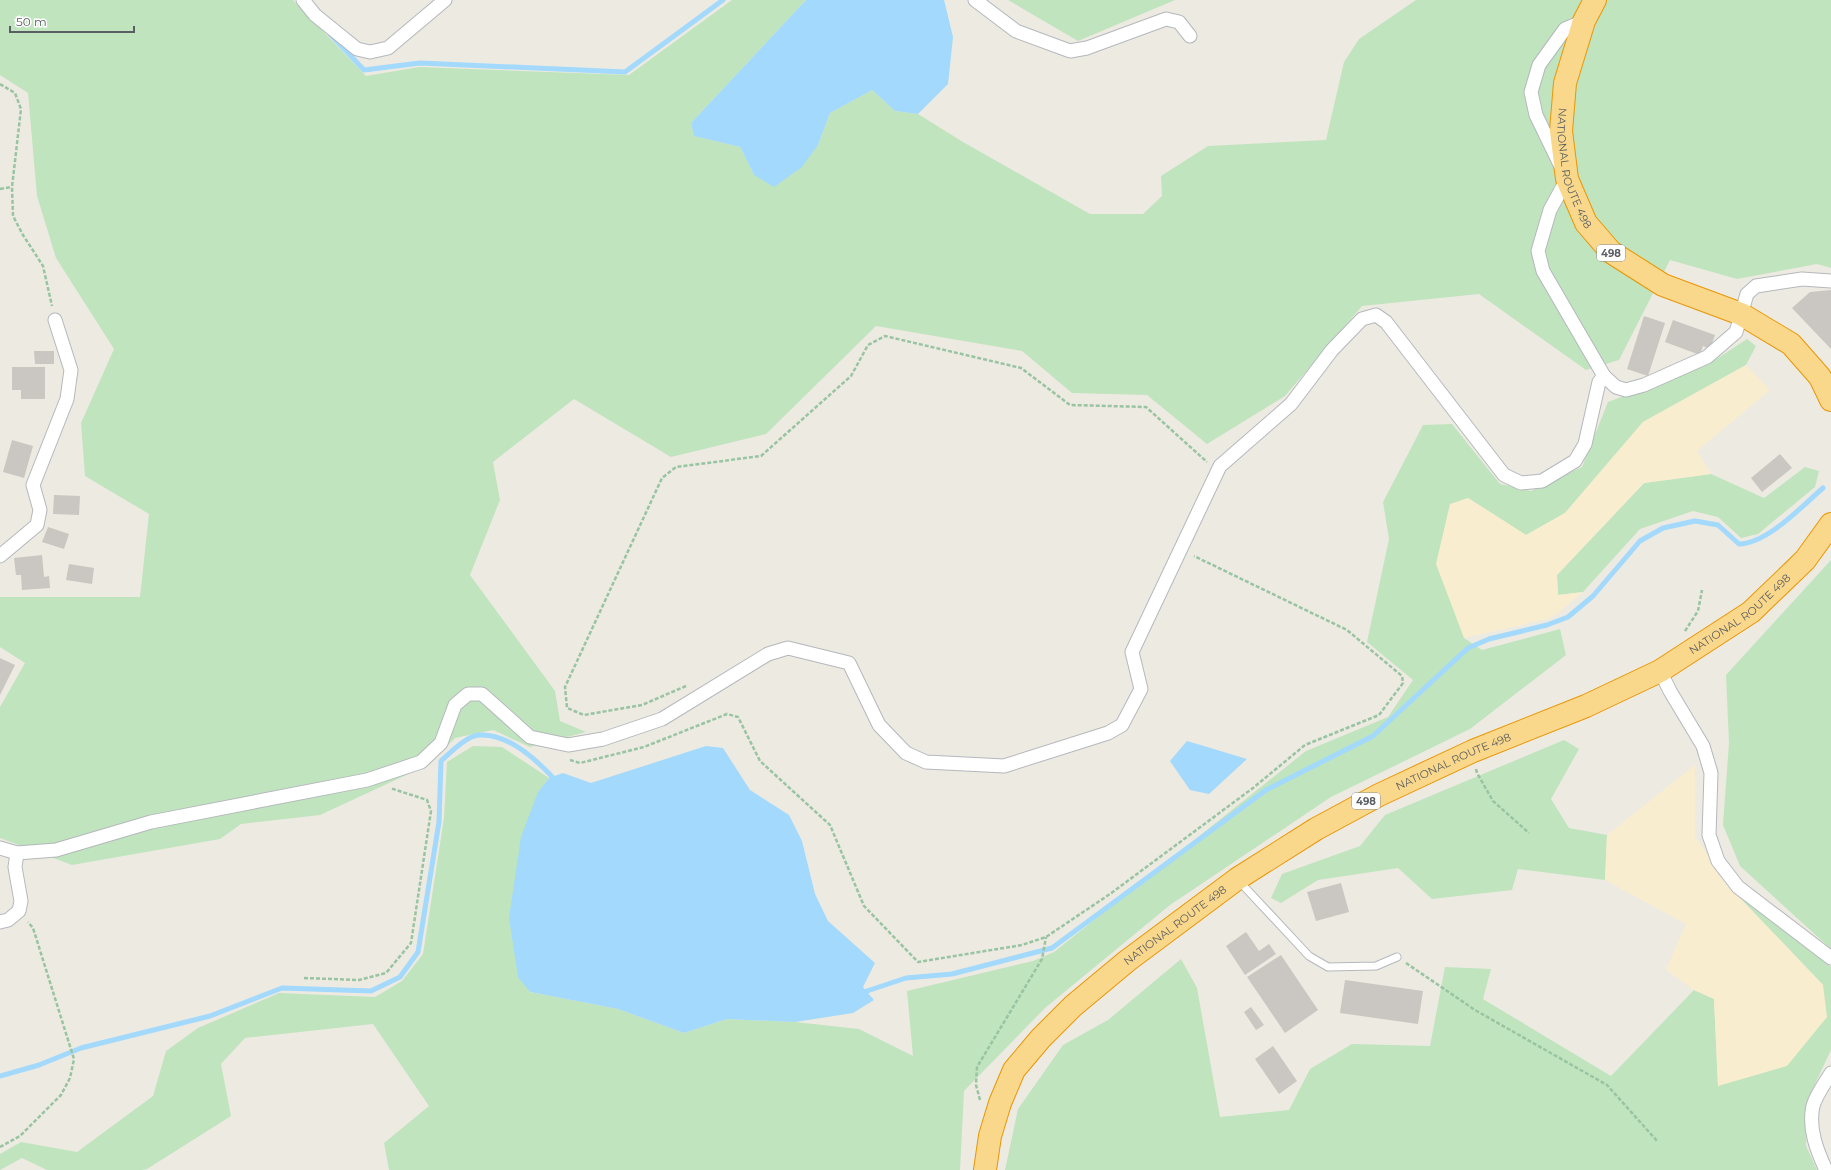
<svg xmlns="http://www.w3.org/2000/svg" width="1831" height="1170" viewBox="0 0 1831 1170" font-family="Montserrat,sans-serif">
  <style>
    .green { fill: #c0e4be }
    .sand { fill: #f9edd0 }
    .water { fill: #a2d9fc }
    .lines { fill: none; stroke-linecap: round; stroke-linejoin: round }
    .stream { stroke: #a2d9fc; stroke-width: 5 }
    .building { fill: #cac6c1 }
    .lane-casing { stroke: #b4b8bc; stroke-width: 9 }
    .street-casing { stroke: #b4b8bc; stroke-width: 15 }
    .highway-casing { stroke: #e89606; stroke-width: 24 }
    .path { stroke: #98c4a2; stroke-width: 2.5; stroke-dasharray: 4 2; stroke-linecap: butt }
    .lane { stroke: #fff; stroke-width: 7 }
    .street { stroke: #fff; stroke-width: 13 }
    .highway { stroke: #fad88b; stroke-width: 22 }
    .labels { text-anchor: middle; stroke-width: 3.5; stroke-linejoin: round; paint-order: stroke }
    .shield { fill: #fff; stroke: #8c8e91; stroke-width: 1 }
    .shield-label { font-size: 10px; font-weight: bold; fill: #5a5e62 }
    .street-label { font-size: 11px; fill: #5a5e62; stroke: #fff }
  </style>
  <rect width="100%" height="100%" fill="#edeae2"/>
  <!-- green -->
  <g class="green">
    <polygon points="0,0 293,0 366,76 419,67 629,75 732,0 806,0 691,123 694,136 740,147 754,175 818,145 830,113 872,90 895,111 918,114 963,142 1090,214 1143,214 1162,196 1161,176 1208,146 1326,140 1344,62 1359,39 1416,0 1831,0 1831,268 1817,264 1737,279 1670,260 1619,360 1586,370 1479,294 1362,306 1285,396 1207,444 1147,395 1072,393 1022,351 876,326 766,434 671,457 574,399 493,462 500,500 470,575 555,691 560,721 586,732 530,747 493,730 455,738 430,764 320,815 241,824 220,839 72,865 0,838 0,707 25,663 0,647 0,597 140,597 149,514 85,476 81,423 114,349 56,258 37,196 28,93 0,75"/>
    <polygon points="1008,0 1175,0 1078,41"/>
    <polygon points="1747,339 1756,346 1746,365 1643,422 1565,513 1526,535 1468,498 1464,638 1482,650 1560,629 1566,655 1470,729 1331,797 1170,905 1045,1008 964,1091 960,1170 389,1170 384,1143 429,1106 373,1024 245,1038 221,1064 231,1116 147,1169 142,1170 47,1170 22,1158 0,1170 0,1154 21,1142 77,1152 153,1096 166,1051 198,1028 279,993 375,997 402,981 423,954 444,818 447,762 473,746 502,747 549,778 538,792 530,992 618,1009 684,1033 727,1019 795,1022 859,1029 913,1056 907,991 1033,961 1054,952 1306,751 1388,717 1413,680 1367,642 1389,539 1383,502 1423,425 1452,424 1500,484 1531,491 1582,467 1608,402 1709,364"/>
    <polygon points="1805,467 1819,471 1815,487 1758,534 1741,538 1718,517 1693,511 1640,529 1583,592 1558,595 1557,575 1644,483 1711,474 1764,498"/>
    <polygon points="1831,560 1831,949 1740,866 1723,825 1729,743 1726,675"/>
    <polygon points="1564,740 1579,749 1551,799 1569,828 1607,835 1605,880 1518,869 1512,890 1432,899 1398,868 1318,880 1281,903 1271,898 1282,874 1360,846 1385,815"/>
    <polygon points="1739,897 1831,967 1831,1050 1808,1099 1806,1146 1817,1170 1005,1170 1018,1109 1063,1045 1108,1020 1181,959 1197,988 1220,1117 1289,1110 1310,1069 1352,1044 1430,1046 1445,967 1491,969 1483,999 1611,1076 1694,990 1714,999 1718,1086 1823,985"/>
  </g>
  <!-- sand -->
  <g class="sand">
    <polygon points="1746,365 1770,390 1697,451 1711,474 1644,483 1557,575 1558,595 1583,592 1552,618 1464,638 1436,564 1450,504 1468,498 1526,535 1565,513 1643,422"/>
    <polygon points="1695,765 1695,837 1739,897 1823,985 1827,1017 1787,1066 1718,1086 1714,999 1694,990 1666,970 1686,924 1605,880 1607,835"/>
  </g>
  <!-- water -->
  <g class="water">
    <polygon points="806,0 944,0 953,37 948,84 918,114 895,111 872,90 830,113 818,145 802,167 774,187 754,175 740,147 694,136 691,123"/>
    <polygon points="1187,741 1247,759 1209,794 1190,790 1170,761"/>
    <polygon points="706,746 723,748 750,790 789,815 802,841 815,894 828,921 875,963 863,987 874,1000 853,1013 795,1022 727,1019 684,1033 618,1009 530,992 518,977 509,918 521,837 538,792 549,778 563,773 591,783"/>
  </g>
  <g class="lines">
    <!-- stream -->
    <g class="stream">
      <polyline points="330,34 364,70 420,63 625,72 723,0"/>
      <path d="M861,993L906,978L952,974L1052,948L1266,790L1373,736L1468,648L1489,639L1547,625L1568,617L1593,596L1640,541L1663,528L1695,521L1718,525L1739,544C1768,543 1801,507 1823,488"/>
      <path d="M0,1076L39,1065L81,1048L210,1016L282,988L371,991L400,977L418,952L439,822L441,761C450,753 466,736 479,735C508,733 539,762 557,782"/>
    </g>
  </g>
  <!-- building -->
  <g class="building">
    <polygon points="1831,290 1831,349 1792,308 1810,292"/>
    <polygon points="1644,316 1665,323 1648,376 1627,369"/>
    <polygon points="1673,320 1715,335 1710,349 1703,346 1700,355 1665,342"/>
    <polygon points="34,351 54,351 54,364 35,364"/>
    <polygon points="12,367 45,367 45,399 21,399 21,390 12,390"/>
    <polygon points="12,440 33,446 24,478 3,472"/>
    <polygon points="1780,454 1792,468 1762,492 1751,478"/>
    <polygon points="54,495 80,496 79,515 53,514"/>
    <polygon points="48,527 69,534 64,549 42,542"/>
    <polygon points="42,555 44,577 49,576 50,588 22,590 21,575 16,575 14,558"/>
    <polygon points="69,564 94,568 92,584 66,580"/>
    <polygon points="0,658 15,665 0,695"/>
    <polygon points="1341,883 1349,912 1316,921 1307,892"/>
    <polygon points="1246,932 1259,951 1269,944 1276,954 1245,975 1226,946"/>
    <polygon points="1281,955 1318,1010 1285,1033 1247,977"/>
    <polygon points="1345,980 1423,991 1418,1024 1340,1013"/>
    <polygon points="1251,1007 1264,1025 1256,1030 1244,1012"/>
    <polygon points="1273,1046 1297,1081 1279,1094 1255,1059"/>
  </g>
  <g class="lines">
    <!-- lane casing -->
    <g class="lane-casing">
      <polyline id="lane" points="1239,881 1309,956 1328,967 1376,966 1397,957"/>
    </g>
    <!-- street casing -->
    <g class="street-casing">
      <g id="street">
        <polyline points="303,0 315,15 357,49 370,52 388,48 445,0"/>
        <polyline points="975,0 1016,31 1070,51 1087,48 1166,19 1179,22 1190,36"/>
        <polyline points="1584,21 1565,29 1539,65 1531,92 1536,115 1567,179 1550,210 1538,251 1543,271 1604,376 1616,387 1626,390 1644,385 1707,357 1736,332 1747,294 1756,286 1802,279 1831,281"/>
        <polyline points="0,556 37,525 40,510 33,485 67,399 71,370 55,320"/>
        <polyline points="1660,671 1670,691 1703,746 1711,773 1709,835 1718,861 1738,887 1831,958"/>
        <polyline points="0,848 17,853 56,850 151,822 367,780 421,762 441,743 455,705 468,694 482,694 530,737 568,745 603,739 662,719 768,654 788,648 849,663 879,725 906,753 926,762 1004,766 1108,733 1122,725 1141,689 1132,652 1220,466 1291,404 1332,350 1362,319 1376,315 1386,322 1504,475 1521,483 1542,481 1575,461 1585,444 1599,382 1604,376"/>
        <polyline points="0,922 8,920 19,911 21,901 15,867 17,853"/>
        <path d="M1826,1170C1817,1151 1808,1128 1813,1106C1816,1095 1825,1083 1831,1073"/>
      </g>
    </g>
    <!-- highway casing -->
    <g class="highway-casing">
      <g id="highway">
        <path id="s1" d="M1595,0L1584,21L1565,83L1561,131L1567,179L1586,223L1611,252L1663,285L1741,314L1791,344L1820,377L1831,400"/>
        <path id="s2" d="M985,1170L990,1136L1000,1103L1014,1070L1041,1038L1073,1006L1127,961L1237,879L1316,829L1379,795L1473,751L1586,706L1660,671L1751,612L1805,560L1831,524"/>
      </g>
    </g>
    <!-- path -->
    <g class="path">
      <polyline points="0,84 15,93 21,109 12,187 13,216 23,235 43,266 52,306"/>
      <polyline points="0,189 12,187"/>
      <polyline points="1685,631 1698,611 1702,590"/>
      <polyline points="686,686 642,705 584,715 567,708 565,687 662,478 676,467 761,456 851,376 868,345 885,336 1021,368 1070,405 1146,407 1207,462"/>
      <polyline points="570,760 580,763 644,747 727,714 738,717 760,761 830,825 864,906 918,962 1022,945 1046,937 1110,894 1253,788 1305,745 1379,715 1403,683 1402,676 1347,630 1194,556"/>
      <polyline points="1476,769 1477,773 1493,801 1529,833"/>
      <polyline points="1406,963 1475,1010 1607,1085 1658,1142"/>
      <polyline points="304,978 359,980 386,973 411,943 431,811 427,800 390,788"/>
      <polyline points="980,1100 976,1085 977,1067 1042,959 1046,937"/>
      <polyline points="0,1147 20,1136 61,1095 70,1078 74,1059 33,928 28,922"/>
    </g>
    <!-- lane -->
    <use href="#lane" class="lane"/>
    <!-- street -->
    <use href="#street" class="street"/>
    <!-- highway -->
    <use href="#highway" class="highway"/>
  </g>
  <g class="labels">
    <!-- shield labels -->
    <g class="shield">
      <rect x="1597" y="245" width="28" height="16" rx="3"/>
      <rect x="1352" y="793" width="28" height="16" rx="3"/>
    </g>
    <g class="shield-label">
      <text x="1611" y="257">498</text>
      <text x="1366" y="805">498</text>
    </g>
    <!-- street labels -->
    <g class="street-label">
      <text dy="4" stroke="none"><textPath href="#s1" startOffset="176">NATIONAL ROUTE 498</textPath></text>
      <text dy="4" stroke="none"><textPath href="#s2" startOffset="970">NATIONAL ROUTE 498</textPath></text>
      <text dy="4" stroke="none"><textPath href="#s2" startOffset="646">NATIONAL ROUTE 498</textPath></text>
      <text dy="4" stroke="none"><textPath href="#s2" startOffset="322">NATIONAL ROUTE 498</textPath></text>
    </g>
  </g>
  <!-- scale -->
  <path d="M10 26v6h124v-6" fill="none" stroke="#5a5e62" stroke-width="2"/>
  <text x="16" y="26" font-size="12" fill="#5a5e62" stroke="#ffffff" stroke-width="3" paint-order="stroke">50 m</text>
</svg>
